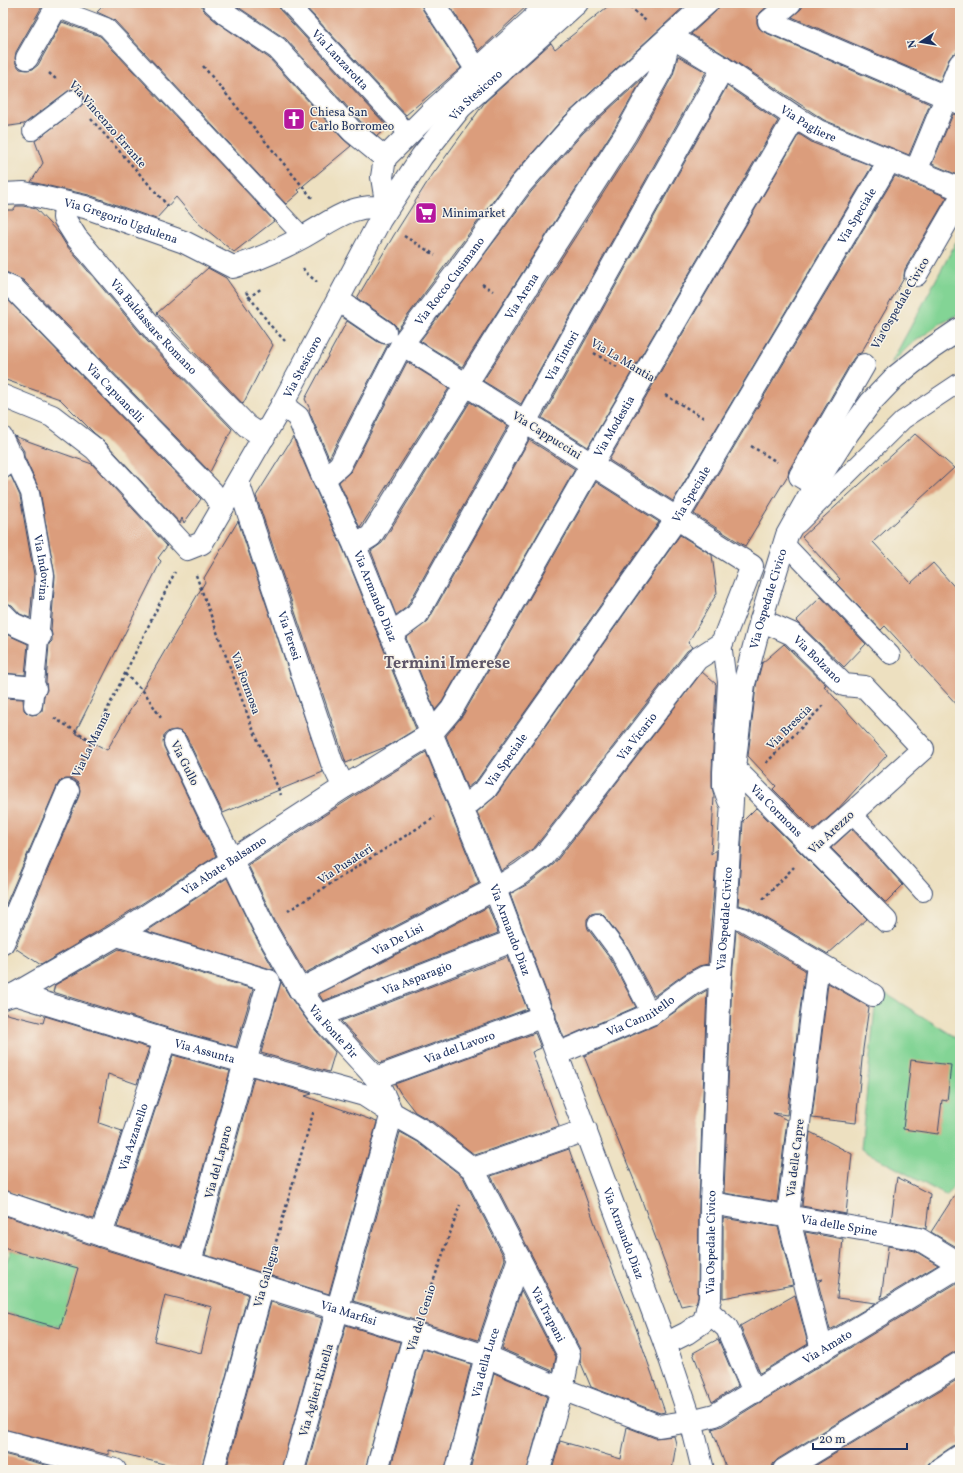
<svg xmlns="http://www.w3.org/2000/svg" width="963" height="1473" viewBox="0 0 963 1473" font-family="Vollkorn,serif">
  <style>
    .green { fill: #83d495; stroke: #4f827a }
    .building { fill: #db9d7b; fill-rule: evenodd }
    .lines { fill: none; stroke-linecap: round; stroke-linejoin: round }
    .lane-casing { stroke: #3a4a6d; stroke-width: 20 }
    .street-casing { stroke: #3a4a6d; stroke-width: 24 }
    .secondary-casing { stroke: #3a4a6d; stroke-width: 24 }
    .path { stroke: #3a4a6d; stroke-width: 2.5; stroke-dasharray: 3 3; stroke-linecap: butt }
    .lane { stroke: #fff; stroke-width: 18 }
    .street { stroke: #fff; stroke-width: 22 }
    .secondary { stroke: #fff; stroke-width: 22 }
    .labels { text-anchor: middle; stroke-width: 3; stroke-linejoin: round; paint-order: stroke }
    .street-label { font-size: 12px; fill: #1b2f5e; stroke: #f7f3e8 }
    .poi-label { font-size: 12px; fill: #1b2f5e; stroke: #f7f3e8; text-anchor: start }
    .district-label { font-size: 16px; font-weight: bold; fill: #5e5668; stroke: #f7f3e8 }
  </style>
  <rect width="100%" height="100%" fill="#f7f3e8"/>
  <filter id="ink" filterUnits="userSpaceOnUse"><feTurbulence type="fractalNoise" baseFrequency=".025" numOctaves="2"/><feDisplacementMap in="SourceGraphic" scale="8" xChannelSelector="R" yChannelSelector="G"/><feConvolveMatrix kernelMatrix="1 2 1 2 8 2 1 2 1" color-interpolation-filters="sRGB"/></filter>
  <filter id="wash" filterUnits="userSpaceOnUse"><feTurbulence type="fractalNoise" baseFrequency=".012" numOctaves="4" result="noise"/><feDisplacementMap in="SourceGraphic" scale="16" xChannelSelector="R" yChannelSelector="G"/><feGaussianBlur stdDeviation="0.9" result="paint"/><feColorMatrix in="noise" values="0 0 0 0 0 0 0 0 0 0 0 0 0 0 0 0 0 1.4 0 .05"/><feComposite in="paint" operator="in"/></filter>
  <g filter="url(#wash)">
    <rect width="100%" height="100%" fill="#ede0c0"/>
    <!-- green -->
    <g class="green">
      <polygon points="960,235 960,314 940,324 910,345 890,365"/>
      <polygon points="883,992 960,1040 960,1176 947,1196 861,1149 875,1006"/>
      <polygon points="11,1250 86,1265 61,1327 3,1312 3,1271"/>
    </g>
    <g id="blocks">
      <!-- building -->
      <g class="building">
        <polygon points="3,3 44,3 16,52 15,58 16,64 20,69 27,70 33,69 38,65 62,22 100,36 274,221 234,252 198,223 176,197 156,219 89,195 31,182 43,163 35,141 80,107 84,103 84,97 82,92 78,90 72,89 68,91 24,124 3,127"/>
        <polygon points="106,3 202,3 202,7 205,12 218,23 269,58 343,139 351,146 298,190 300,192 286,204 114,20 97,12"/>
        <polygon points="232,3 278,3 280,10 388,127 377,136 361,122 286,39"/>
        <polygon points="302,3 421,3 423,10 461,68 406,115"/>
        <polygon points="448,3 530,3 479,51"/>
        <polygon points="612,3 688,3 565,116 511,177 397,330 396,326 392,322 357,298 394,235 428,181 485,102 551,43 555,49"/>
        <polygon points="719,3 771,3 761,12 757,17 757,23 759,28 764,32 930,104 909,155 824,120 730,58 691,34 715,12 719,7"/>
        <polygon points="802,3 960,3 960,52 953,54 949,59 940,81 792,17 802,8"/>
        <polygon points="678,56 706,72 521,404 483,381 636,142 673,75"/>
        <polygon points="643,78 614,129 462,367 420,341 531,192 583,133"/>
        <polygon points="727,86 778,121 588,447 542,418"/>
        <polygon points="953,114 960,115 960,176 932,164"/>
        <polygon points="799,134 813,143 872,166 673,501 609,460"/>
        <polygon points="895,176 947,197 905,269 904,275 904,278 861,353 857,354 853,359 789,470 788,475 745,546 694,514"/>
        <polygon points="16,206 23,206 36,209 60,235 66,245 147,341 232,429 210,472 23,280 8,273 3,272 3,210 13,210"/>
        <polygon points="208,268 226,278 273,345 243,404 157,313"/>
        <polygon points="3,298 7,299 201,499 184,523 182,518 180,523 104,441 94,433 60,399 3,379"/>
        <polygon points="347,321 378,342 384,344 388,344 329,458 309,411 310,409 305,399"/>
        <polygon points="407,362 449,388 360,528 339,482 351,471"/>
        <polygon points="470,402 508,426 407,607 396,615 371,551 382,543"/>
        <polygon points="915,434 954,468 873,542 911,583 933,563 960,593 960,708 885,626 881,630 836,583 840,579 802,537"/>
        <polygon points="14,436 92,464 167,546 158,558 161,561 75,733 107,750 205,582 204,578 238,521 323,772 223,813 186,736 182,732 176,730 169,731 164,735 163,741 164,747 216,856 110,924 41,965 15,948 79,796 80,790 78,783 73,779 66,779 60,781 57,786 3,911 3,698 23,699 24,710 27,713 32,715 38,714 42,711 44,696 47,690 46,682 49,644 52,641 52,635 51,630 55,576 40,491 24,456 24,451"/>
        <polygon points="293,437 313,484 344,551 416,729 388,746 346,763 256,496"/>
        <polygon points="529,440 575,469 442,702 435,710 406,638 428,621"/>
        <polygon points="11,476 20,496 34,575 30,618 20,614 12,605 3,602 3,479"/>
        <polygon points="596,482 659,522 477,780 467,788 446,736 463,715"/>
        <polygon points="680,535 712,555 717,593 688,643 693,647 687,651 535,847 501,871 477,812 496,796"/>
        <polygon points="821,597 866,644 844,667 796,621"/>
        <polygon points="3,632 8,635 28,644 25,675 3,673"/>
        <polygon points="784,644 826,685 824,686 887,755 836,811 814,830 773,789 776,786 748,756 756,686 762,663"/>
        <polygon points="702,672 716,684 712,771 712,787 714,796 711,854 717,849 708,964 699,966 686,973 654,996 629,949 605,917 601,913 595,913 591,914 587,919 587,925 588,929 611,960 636,1007 564,1038 556,1017 556,1012 552,1007 510,894 528,884 554,864"/>
        <polygon points="426,752 479,883 305,973 275,921 248,865 351,798"/>
        <polygon points="756,808 867,919 828,954 749,908 738,905 743,821"/>
        <polygon points="852,829 903,885 886,902 885,902 831,848"/>
        <polygon points="227,878 253,932 274,970 146,931"/>
        <polygon points="488,907 498,933 323,1001 319,994"/>
        <polygon points="736,930 805,970 787,1115 773,1113 787,1120 777,1202 724,1193 732,978"/>
        <polygon points="119,949 253,989 236,1047 168,1028 53,992 55,985"/>
        <polygon points="507,957 527,1009 380,1063 341,1021"/>
        <polygon points="281,982 290,997 309,1023 335,1052 329,1072 261,1053"/>
        <polygon points="828,983 869,1007 863,1049 856,1123 812,1118"/>
        <polygon points="707,990 699,1202 698,1297 696,1303 681,1306 636,1185 584,1056 656,1025 699,995"/>
        <polygon points="3,1013 43,1023 45,1016 149,1048 137,1084 108,1074 99,1123 122,1131 93,1219 3,1190"/>
        <polygon points="535,1033 541,1048 532,1052 559,1126 475,1155 433,1122 415,1112 401,1094 395,1084"/>
        <polygon points="173,1055 230,1071 181,1247 117,1227"/>
        <polygon points="911,1060 951,1065 947,1101 942,1100 938,1134 903,1129"/>
        <polygon points="254,1077 312,1094 305,1096 377,1122 329,1294 205,1255"/>
        <polygon points="400,1132 418,1142 463,1177 505,1259 478,1340 353,1301"/>
        <polygon points="810,1132 852,1154 846,1214 802,1206"/>
        <polygon points="569,1149 596,1227 636,1328 665,1412 660,1413 591,1387 580,1361 580,1349 491,1176"/>
        <polygon points="897,1177 930,1194 926,1229 891,1221"/>
        <polygon points="960,1187 960,1249 931,1232"/>
        <path d="M3,1215L97,1247L248,1294L201,1470H187L109,1450V1455L3,1429V1312L60,1328L78,1268L3,1248ZM165,1295L212,1307L201,1353L154,1341Z"/>
        <polygon points="723,1218 778,1227 793,1285 723,1298"/>
        <polygon points="805,1232 843,1239 837,1298 876,1303 830,1330 818,1282 823,1279 817,1280"/>
        <polygon points="888,1246 915,1251 938,1265 881,1299"/>
        <polygon points="960,1281 960,1351 954,1352 778,1459 773,1464 772,1470 727,1470 712,1429 722,1426 759,1403"/>
        <polygon points="521,1290 556,1357 553,1371 502,1349"/>
        <polygon points="795,1295 808,1344 760,1373 740,1326"/>
        <polygon points="271,1302 322,1318 281,1470 226,1470"/>
        <polygon points="346,1325 400,1342 365,1470 306,1470"/>
        <polygon points="718,1339 738,1386 712,1402 693,1353"/>
        <polygon points="423,1349 471,1364 445,1470 390,1470"/>
        <polygon points="494,1373 547,1396 527,1470 470,1470"/>
        <polygon points="960,1378 960,1444 953,1446 932,1460 928,1464 927,1470 808,1470"/>
        <polygon points="627,1427 655,1438 674,1436 676,1444 672,1470 552,1470 560,1441 621,1459"/>
        <polygon points="3,1454 65,1470 3,1470"/>
      </g>
    </g>
  </g>
  <g filter="url(#ink)">
    <use href="#blocks" fill-opacity="0" stroke="#3a4a6d" stroke-width="1"/>
    <g class="lines">
      <!-- lane casing -->
      <g class="lane-casing">
        <g id="lane">
          <path id="s1" d="M288,3L409,134"/>
          <polyline points="56,8 106,27 303,237"/>
          <polyline points="32,131 74,99"/>
          <path id="s2" d="M3,436L30,493L45,575L33,705"/>
          <polyline points="798,524 903,420 960,382"/>
          <polyline points="785,544 891,655"/>
          <polyline points="722,643 727,682 722,772 722,787 727,801 732,802"/>
          <polyline points="852,813 923,892"/>
          <polyline points="597,923 620,954 651,1014"/>
        </g>
      </g>
      <!-- street casing -->
      <g class="street-casing">
        <g id="street">
          <polyline points="214,3 226,14 277,48 352,131 385,158"/>
          <polyline points="433,3 477,70"/>
          <polyline points="790,3 769,21 960,103"/>
          <path id="s3" d="M670,36L723,68L795,117L818,131L960,189"/>
          <polyline points="27,58 56,8 57,3"/>
          <polyline points="916,171 960,64"/>
          <path id="s4" d="M3,194L24,193L85,207L184,242L233,267C258,260 281,249 303,237C332,221 352,202 387,208L382,177L385,158L431,112L532,20L547,3"/>
          <path id="s5" d="M65,203L64,218L76,237L157,333L247,426L264,437"/>
          <polyline points="916,275 960,199"/>
          <path id="s6" d="M3,284L14,289L212,492L223,507"/>
          <polyline points="338,300 385,332"/>
          <polyline points="3,467 12,456"/>
          <path id="s7" d="M324,479L340,465L402,344L459,269L521,184L574,124L670,36L707,3"/>
          <path id="s8" d="M238,482L332,763L344,787"/>
          <polyline points="815,485 800,476 864,365"/>
          <path id="s9" d="M355,546L371,536L516,305L625,135L662,69L670,36"/>
          <polyline points="3,614 13,624 40,636"/>
          <path id="s10" d="M761,620L792,634L844,685L865,687L923,749L814,847"/>
          <path id="s11" d="M391,634L417,615L723,68"/>
          <polyline points="3,685 35,688"/>
          <path id="s12" d="M175,742L264,927L300,990L319,1016L376,1078L392,1113L425,1132L473,1169L569,1355L562,1389L539,1470"/>
          <path id="s13" d="M734,768L886,921"/>
          <path id="s14" d="M463,808L486,789L677,518L890,160"/>
          <polyline points="725,915 743,919 873,995"/>
          <polyline points="117,935 269,981 245,1062 190,1262"/>
          <polyline points="3,943 68,791"/>
          <polyline points="818,963 788,1216 822,1350"/>
          <path id="s15" d="M300,990L495,889L520,874L544,856L697,659L722,643L752,566L402,344"/>
          <path id="s16" d="M15,994L165,1040L364,1095L392,1113L293,1470"/>
          <path id="s17" d="M3,998L15,994L117,935L344,787L431,734L452,709L592,464L795,117"/>
          <path id="s18" d="M319,1016L515,940"/>
          <path id="s19" d="M557,1054L651,1014L692,984L705,977H720"/>
          <path id="s20" d="M376,1078L544,1016"/>
          <polyline points="473,1169 586,1130"/>
          <path id="s21" d="M3,1202L101,1235L486,1356L562,1389L659,1426L691,1421L715,1415L960,1266"/>
          <path id="s22" d="M711,1203L919,1239L960,1264"/>
          <path id="s23" d="M101,1235L165,1040"/>
          <polyline points="707,1310 727,1328 754,1392"/>
          <path id="s24" d="M665,1344L687,1333L704,1321L710,1299L711,1203L720,977L725,915L734,768L744,684L761,620L787,535L815,485L848,433L871,402L895,377L929,350L960,329"/>
          <polyline points="213,1470 263,1285"/>
          <polyline points="377,1470 415,1333"/>
          <path id="s25" d="M457,1470L486,1356L519,1258"/>
          <polyline points="784,1470 960,1363"/>
          <polyline points="939,1470 960,1456"/>
        </g>
      </g>
      <!-- secondary casing -->
      <g class="secondary-casing">
        <g id="secondary">
          <path id="s26" d="M3,396L52,416L95,449L187,549L202,543L282,405L380,220L422,156L461,107L577,3"/>
          <path id="s27" d="M282,405L298,417L324,479L355,546L495,889L665,1344L691,1421L703,1470"/>
          <polyline points="3,1441 115,1470"/>
        </g>
      </g>
      <!-- path -->
      <g class="path">
        <polyline points="625,3 646,21"/>
        <polyline points="203,66 313,199"/>
        <polyline points="49,73 57,80"/>
        <polyline points="91,119 168,206"/>
        <polyline points="404,236 435,255"/>
        <polyline points="303,268 305,272 317,282"/>
        <polyline points="482,284 493,291"/>
        <polyline points="246,292 271,326 285,341"/>
        <polyline points="248,298 262,288"/>
        <polyline points="877,342 903,298"/>
        <polyline points="594,353 617,367"/>
        <polyline points="665,395 704,418"/>
        <polyline points="751,446 777,462"/>
        <polyline points="196,575 251,724 281,795"/>
        <polyline points="125,674 145,693 161,718"/>
        <polyline points="54,718 92,741"/>
        <polyline points="766,763 825,704"/>
        <polyline points="79,767 175,572"/>
        <polyline points="763,899 794,867"/>
        <polyline points="288,911 435,817"/>
        <polyline points="271,1259 314,1110"/>
        <polyline points="424,1308 460,1205"/>
      </g>
      <!-- lane -->
      <use href="#lane" class="lane"/>
      <!-- street -->
      <use href="#street" class="street"/>
      <!-- secondary -->
      <use href="#secondary" class="secondary"/>
    </g>
  </g>
  <!-- icons -->
  <defs>
    <g id="church-square" transform="scale(1.15)"><rect x="-9" y="-9" width="18" height="18" rx="4" fill="#b5179e" stroke="#f7f3e8"/><path d="M-1.2-6h2.4v3.5h3.3v2.4h-3.3V6h-2.4V-.1h-3.3v-2.4h3.3Z" fill="#fff"/></g>
    <g id="supermarket-square" transform="scale(1.15)"><rect x="-9" y="-9" width="18" height="18" rx="4" fill="#b5179e" stroke="#f7f3e8"/><path d="M-6-5.5h2.5l.6 2H6L4.5 2H-2.5L-4.4-4H-6ZM-1.5 3.2a1.3 1.3 0 1 0 .1 0ZM3 3.2a1.3 1.3 0 1 0 .1 0Z" fill="#fff"/></g>
  </defs>
  <g fill-rule="evenodd">
    <use href="#church-square" x="294" y="119"/>
    <use href="#supermarket-square" x="426" y="213"/>
  </g>
  <g class="labels">
    <!-- street labels -->
    <g class="street-label">
      <text dy="4" stroke="none"><textPath href="#s1" startOffset="77">Via Lanzarotta</textPath></text>
      <text dy="4" stroke="none"><textPath href="#s26" startOffset="786">Via Stesicoro</textPath></text>
      <text dy="4" stroke="none"><textPath href="#s3" startOffset="164">Via Pagliere</textPath></text>
      <text transform="translate(108 124) rotate(49)" y="4">Via Vincenzo Errante</text>
      <text dy="4" stroke="none"><textPath href="#s14" startOffset="713">Via Speciale</textPath></text>
      <text dy="4" stroke="none"><textPath href="#s4" startOffset="122">Via Gregorio Ugdulena</textPath></text>
      <text dy="4" stroke="none"><textPath href="#s7" startOffset="236">Via Rocco Cusimano</textPath></text>
      <text dy="4" stroke="none"><textPath href="#s9" startOffset="302">Via Arena</textPath></text>
      <text transform="translate(900 303) rotate(-60)" y="4">Via Ospedale Civico</text>
      <text dy="4" stroke="none"><textPath href="#s5" startOffset="156">Via Baldassare Romano</textPath></text>
      <text dy="4" stroke="none"><textPath href="#s11" startOffset="329">Via Tintori</textPath></text>
      <text transform="translate(623 360) rotate(31)" y="4">Via La Mantia</text>
      <text dy="4" stroke="none"><textPath href="#s26" startOffset="462">Via Stesicoro</textPath></text>
      <text dy="4" stroke="none"><textPath href="#s6" startOffset="157">Via Capuanelli</textPath></text>
      <text dy="4" stroke="none"><textPath href="#s17" startOffset="862">Via Modestia</textPath></text>
      <text transform="translate(547 435) rotate(32)" y="4">Via Cappuccini</text>
      <text dy="4" stroke="none"><textPath href="#s14" startOffset="389">Via Speciale</textPath></text>
      <text dy="4" stroke="none"><textPath href="#s2" startOffset="139">Via Indovina</textPath></text>
      <text dy="4" stroke="none"><textPath href="#s27" startOffset="215">Via Armando Diaz</textPath></text>
      <text dy="4" stroke="none"><textPath href="#s24" startOffset="773">Via Ospedale Civico</textPath></text>
      <text dy="4" stroke="none"><textPath href="#s8" startOffset="162">Via Teresi</textPath></text>
      <text dy="4" stroke="none"><textPath href="#s10" startOffset="70">Via Bolzano</textPath></text>
      <text transform="translate(246 683) rotate(70)" y="4">Via Formosa</text>
      <text transform="translate(789 727) rotate(-45)" y="4">Via Brescia</text>
      <text dy="4" stroke="none"><textPath href="#s15" startOffset="430">Via Vicario</textPath></text>
      <text transform="translate(91 744) rotate(-64)" y="4">Via La Manna</text>
      <text dy="4" stroke="none"><textPath href="#s14" startOffset="65">Via Speciale</textPath></text>
      <text transform="translate(185 763) rotate(63)" y="4">Via Gullo</text>
      <text dy="4" stroke="none"><textPath href="#s13" startOffset="60">Via Cormons</textPath></text>
      <text transform="translate(831 832) rotate(-43)" y="4">Via Arezzo</text>
      <text transform="translate(345 864) rotate(-33)" y="4">Via Pusateri</text>
      <text dy="4" stroke="none"><textPath href="#s17" startOffset="258">Via Abate Balsamo</textPath></text>
      <text dy="4" stroke="none"><textPath href="#s24" startOffset="449">Via Ospedale Civico</textPath></text>
      <text dy="4" stroke="none"><textPath href="#s27" startOffset="575">Via Armando Diaz</textPath></text>
      <text dy="4" stroke="none"><textPath href="#s15" startOffset="110">Via De Lisi</textPath></text>
      <text dy="4" stroke="none"><textPath href="#s18" startOffset="105">Via Asparagio</textPath></text>
      <text dy="4" stroke="none"><textPath href="#s19" startOffset="92">Via Cannitello</textPath></text>
      <text dy="4" stroke="none"><textPath href="#s12" startOffset="331">Via Fonte Pir</textPath></text>
      <text dy="4" stroke="none"><textPath href="#s20" startOffset="89">Via del Lavoro</textPath></text>
      <text dy="4" stroke="none"><textPath href="#s16" startOffset="198">Via Assunta</textPath></text>
      <text dy="4" stroke="none"><textPath href="#s23" startOffset="103">Via Azzarello</textPath></text>
      <text transform="translate(795 1158) rotate(-83)" y="4">Via delle Capre</text>
      <text transform="translate(218 1162) rotate(-75)" y="4">Via del Laparo</text>
      <text dy="4" stroke="none"><textPath href="#s22" startOffset="130">Via delle Spine</textPath></text>
      <text dy="4" stroke="none"><textPath href="#s27" startOffset="899">Via Armando Diaz</textPath></text>
      <text dy="4" stroke="none"><textPath href="#s24" startOffset="125">Via Ospedale Civico</textPath></text>
      <text transform="translate(266 1276) rotate(-74)" y="4">Via Gallegra</text>
      <text dy="4" stroke="none"><textPath href="#s21" startOffset="363">Via Marfisi</textPath></text>
      <text dy="4" stroke="none"><textPath href="#s12" startOffset="695">Via Trapani</textPath></text>
      <text transform="translate(421 1318) rotate(-72)" y="4">Via del Genio</text>
      <text dy="4" stroke="none"><textPath href="#s21" startOffset="882">Via Amato</textPath></text>
      <text dy="4" stroke="none"><textPath href="#s25" startOffset="111">Via della Luce</textPath></text>
      <text transform="translate(316 1390) rotate(-74)" y="4">Via Aglieri Rinella</text>
    </g>
    <!-- poi labels -->
    <g class="poi-label">
      <text x="310" y="116">Chiesa San<tspan x="310" dy="14">Carlo Borromeo</tspan></text>
      <text x="442" y="217">Minimarket</text>
    </g>
    <!-- district labels -->
    <g class="district-label">
      <text x="447" y="668">Termini Imerese</text>
    </g>
  </g>
  <!-- margin -->
  <rect width="963" height="1473" fill="none" stroke="#f7f3e8" stroke-width="16"/>
  <!-- north arrow -->
  <g transform="translate(921 42) rotate(258)" stroke="#f7f3e8" stroke-width="3" paint-order="stroke">
  <path d="M0-3L7 15L0 10L-7 15Z" fill="#1b2f5e"/>
  <text y="-6" font-size="11" font-weight="bold" text-anchor="middle" fill="#1b2f5e">N</text>
  </g>
  <!-- scale -->
  <path d="M813 1443v6h94v-6" fill="none" stroke="#1b2f5e" stroke-width="2"/>
  <text x="819" y="1443" font-size="12" fill="#1b2f5e" stroke="#f7f3e8" stroke-width="3" paint-order="stroke">20 m</text>
</svg>
